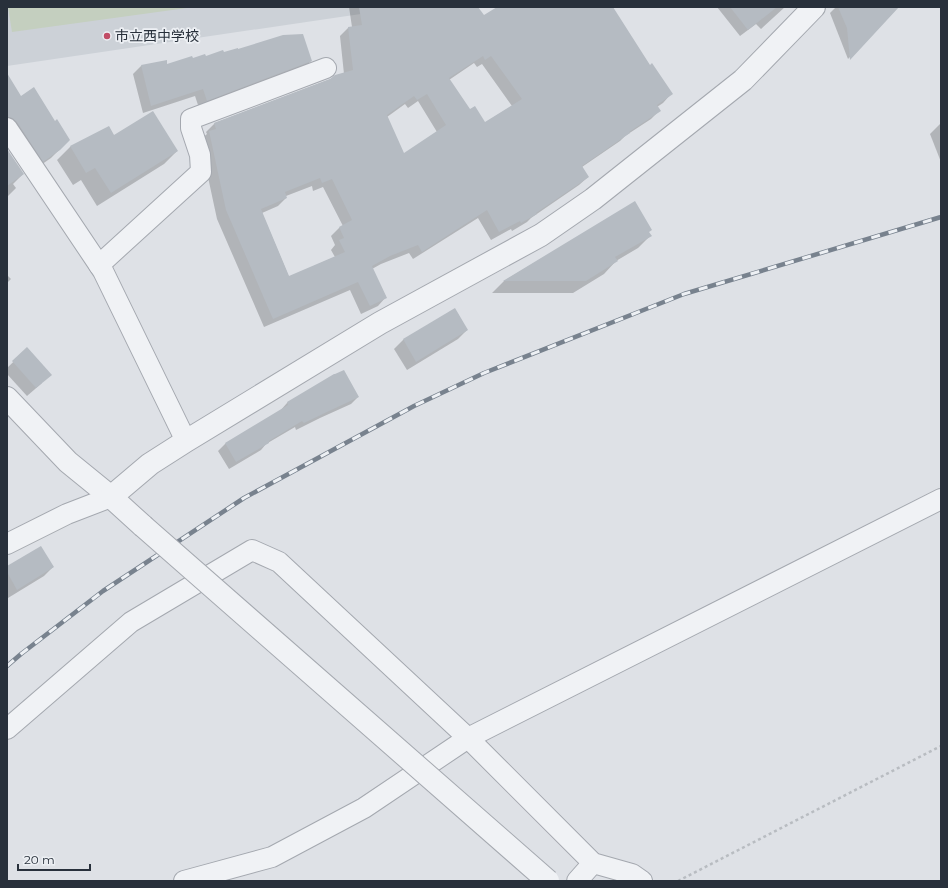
<svg xmlns="http://www.w3.org/2000/svg" width="948" height="888" viewBox="0 0 948 888" font-family="Montserrat,'Noto Sans JP',sans-serif">
  <style>
    .built { fill: #ccd1d7 }
    .green { fill: #c4cfbf }
    .shadow { fill: #0003; fill-rule: evenodd }
    .building { fill: #b5bbc2; fill-rule: evenodd }
    .lines { fill: none; stroke-linecap: round; stroke-linejoin: round }
    .minor-casing { stroke: #a4a8af; stroke-width: 22 }
    .tertiary-casing { stroke: #a4a8af; stroke-width: 24 }
    .path { stroke: #b8bcc1; stroke-width: 2.5; stroke-dasharray: 3 3; stroke-linecap: butt }
    .minor { stroke: #f0f2f5; stroke-width: 20 }
    .tertiary { stroke: #f0f2f5; stroke-width: 22 }
    .rail-casing { stroke: #78828e; stroke-width: 4.5 }
    .rail { stroke: #edf0f4; stroke-width: 3; stroke-dasharray: 9; stroke-linecap: butt }
    .tertiary-bridge-casing { stroke: #a4a8af; stroke-width: 24; stroke-linecap: butt }
    .tertiary-bridge { stroke: #f0f2f5; stroke-width: 22 }
    .poi-dot { fill: #c14d66; stroke: #edf0f4; stroke-width: 1.5 }
    .labels { text-anchor: middle; stroke-width: 3.5; stroke-linejoin: round; paint-order: stroke }
    .poi-label { font-size: 14px; fill: #28303b; stroke: #edf0f4; text-anchor: start }
  </style>
  <rect width="100%" height="100%" fill="#dee1e6"/>
  <!-- built -->
  <polygon class="built" points="7,7 408,7 7,66"/>
  <!-- green -->
  <polygon class="green" points="8,7 194,7 12,32"/>
  <!-- shadow -->
  <g class="shadow">
    <path d="M349,7H443L483,17L499,7H611L650,66L671,94L663,103L657,107L659,111L651,119L625,136L620,141L582,167L588,177L579,185L531,218L527,222L512,231L511,229L491,240L478,218L413,259L409,253L381,264L372,269L386,297L378,306L361,314L350,290L264,327L217,219L200,140L207,134L206,132L215,123L344,74L340,36L348,28L352,27ZM474,63L477,67L482,64L512,106L485,123L470,110L449,80ZM418,101L437,132L403,155L387,117L405,104L408,108ZM312,186L313,191L323,187L343,226L339,228L331,236L335,245L331,250L335,257L289,277L262,213L278,206L286,198V196Z"/>
    <polygon points="717,7 785,7 761,29 756,24 740,36"/>
    <polygon points="836,7 898,7 848,59 830,13"/>
    <polygon points="237,50 311,61 303,69 199,108 195,96 143,113 133,74 141,66 166,66"/>
    <polygon points="21,97 55,122 69,140 51,158 35,169 7,128 7,99"/>
    <polygon points="941,123 941,162 930,134"/>
    <polygon points="109,127 114,136 177,151 164,164 97,206 81,180 73,185 57,160 70,147"/>
    <polygon points="7,150 23,174 13,184 16,188 7,197"/>
    <polygon points="635,203 650,236 638,248 616,261 604,274 573,293 492,293 504,281"/>
    <polygon points="7,275 11,279 7,283"/>
    <polygon points="455,309 467,330 458,339 407,370 394,349 403,340"/>
    <polygon points="27,349 42,383 27,396 7,374 7,368"/>
    <polygon points="334,375 358,397 351,404 320,418 296,430 295,427 266,444 261,450 229,469 218,451 225,444 280,411 287,403"/>
    <polygon points="53,567 44,576 8,598 7,596 7,568"/>
  </g>
  <!-- building -->
  <g class="building">
    <path d="M359,7H478L484,15L497,7H613L650,65L652,63L673,94L657,105L661,111L629,132L630,133L582,166L589,177L536,213L537,214L521,223L520,221L499,232L487,210L422,252L418,245L390,256L372,266L387,298L370,306L358,282L273,319L226,210L209,131L216,129L214,123L330,79L335,75L353,70L348,27L362,25ZM483,56L485,60L491,56L522,99L485,122L475,106L470,109L449,78ZM427,94L446,125L404,153L387,115L414,96L417,100ZM320,178L322,183L332,179L352,220L339,227L344,238L339,240L345,252L289,276L261,209L287,198L285,192Z"/>
    <polygon points="730,7 777,7 748,30"/>
    <polygon points="838,7 899,7 850,60 847,28"/>
    <polygon points="303,34 312,61 207,101 203,89 151,106 141,65 167,60 167,64 192,56 193,58 205,54 206,56 223,50 224,52 238,48 238,49 283,35"/>
    <polygon points="7,73 21,96 34,87 55,121 57,119 70,140 60,150 43,162 17,122 12,118 7,117"/>
    <polygon points="153,111 178,151 111,193 95,168 86,173 70,146 109,126 114,135"/>
    <polygon points="7,149 24,174 7,186"/>
    <polygon points="635,201 652,230 649,232 652,236 615,257 618,261 586,281 503,281"/>
    <polygon points="455,308 468,330 416,362 403,339"/>
    <polygon points="27,347 52,375 36,388 12,361"/>
    <polygon points="344,370 359,397 329,411 304,423 302,421 269,441 269,443 236,462 225,443 288,405 287,402 334,374 335,374"/>
    <polygon points="41,546 54,567 17,590 7,572 7,566"/>
  </g>
  <g class="lines">
    <!-- minor casing -->
    <g class="minor-casing">
      <g id="minor">
        <polyline points="7,128 103,271 186,441"/>
        <polyline points="99,265 201,172 200,155 191,128 191,119 326,68"/>
        <polyline points="7,544 67,514 111,497"/>
        <polyline points="7,729 131,622 252,550 279,562 468,738 593,863 632,874 642,881"/>
        <polyline points="184,881 272,857 364,808 468,738 941,499"/>
        <polyline points="577,881 593,863"/>
      </g>
    </g>
    <!-- tertiary casing -->
    <g class="tertiary-casing">
      <g id="tertiary">
        <polyline points="7,398 68,462 111,497 143,526"/>
        <polyline points="111,497 150,464 186,441 380,323 541,235 593,199 743,80 814,7"/>
      </g>
    </g>
    <!-- path -->
    <polyline class="path" points="678,881 941,746"/>
    <!-- minor -->
    <use href="#minor" class="minor"/>
    <!-- tertiary -->
    <use href="#tertiary" class="tertiary"/>
    <!-- rail casing -->
    <g class="rail-casing">
      <polyline id="rail" points="7,666 21,654 103,591 244,498 414,406 484,373 684,294 941,217"/>
    </g>
    <!-- rail -->
    <use href="#rail" class="rail"/>
    <!-- tertiary-bridge casing -->
    <g class="tertiary-bridge-casing">
      <polyline id="tertiary-bridge" points="143,526 548,881"/>
    </g>
    <!-- tertiary-bridge -->
    <use href="#tertiary-bridge" class="tertiary-bridge"/>
  </g>
  <!-- markers -->
  <circle class="poi-dot" cx="107" cy="36" r="4"/>
  <g class="labels">
    <!-- poi labels -->
    <g class="poi-label">
      <text x="115" y="41">市立西中学校</text>
    </g>
  </g>
  <!-- border -->
  <rect width="948" height="888" fill="none" stroke="#28303b" stroke-width="16"/>
  <!-- scale -->
  <path d="M18 864v6h72v-6" fill="none" stroke="#28303b" stroke-width="2"/>
  <text x="24" y="864" font-size="12" fill="#28303b" stroke="#edf0f4" stroke-width="3" paint-order="stroke">20 m</text>
</svg>
